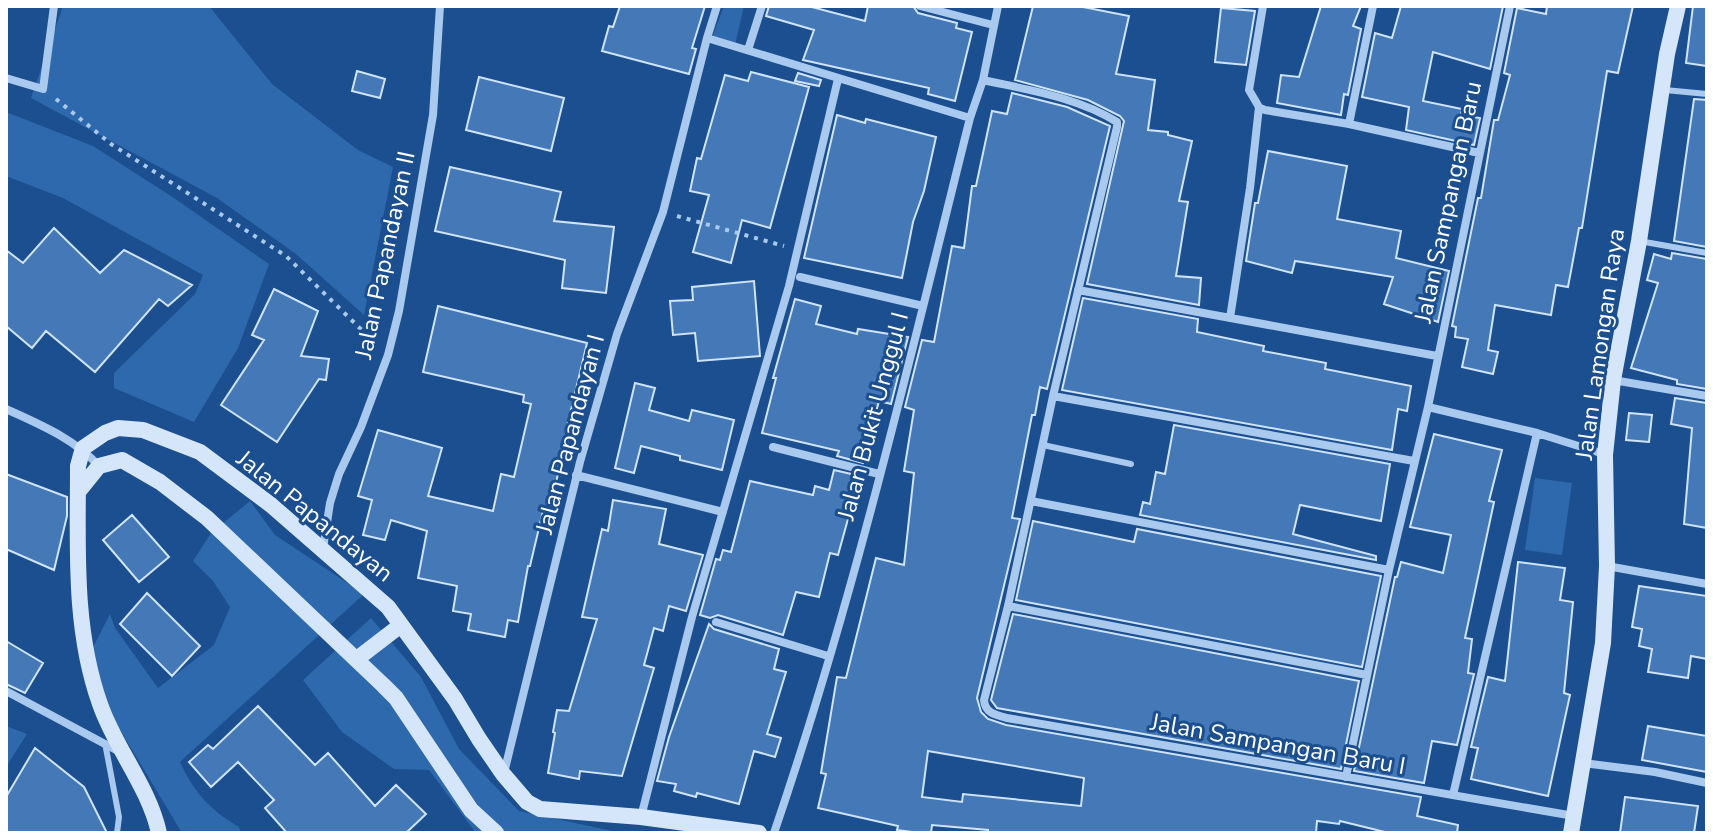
<svg xmlns="http://www.w3.org/2000/svg" width="1713" height="839" font-family="'Nunito Sans',sans-serif">
	<rect width="100%" height="100%" fill="#1b4f8f"/>
	<path fill="#2e69ad" d="M63 6H209L272 84 358 150 393 167 364 315 296 254 217 198 31 98Z
		M724 6H744L735 45 712 38Z
		M6 112 93 146 171 196 269 264 238 348 194 422 114 388V373L195 294 203 275 63 198 6 176Z
		M1535 478 1572 483 1562 555 1525 550Z
		M250 501 275 535 364 594 180 762C194 792 210 810 239 827L241 833H182L107 708 90 653 110 614 115 628 158 688 214 645 230 607 213 581 193 561 211 533Z
		M371 618 421 677 459 749 519 811 622 833H476L429 770 394 769 342 732 303 680Z
		M6 726 27 734 6 767Z"/>
	<path fill="#4478b7" stroke="#cfe3fa" stroke-width="2" fill-rule="evenodd" d="M620 6H705L692 48 696 49 689 74 602 51 609 26 613 27Z
		M769 6H808L865 21 868 6H913L918 13 957 23 956 28 972 32 955 101 928 94 929 88 803 60 814 30 766 16Z
		M1033 6H1078L1129 16 1116 74 1155 80 1148 130 1168 132V135L1192 141 1179 201 1188 202 1176 276 1201 278 1199 305 1087 284 1124 121 1120 116 1088 100 1015 80Z
		M1321 6H1361L1353 26 1361 29 1348 95 1344 94 1341 115 1277 103 1281 75 1299 77Z
		M1401 6H1503L1490 69 1433 52 1423 101 1462 109 1461 115 1480 118 1474 145 1406 130 1409 107 1362 97 1375 33 1392 38Z
		M1547 6H1633L1618 73 1607 71 1582 228H1579L1568 287 1556 285 1551 315 1495 305 1488 350 1498 352 1493 374 1462 367 1468 339 1455 337 1456 327 1452 326 1478 198H1481L1494 120H1498L1510 75 1504 73 1517 8 1546 14Z
		M1693 6H1707V66L1686 63Z
		M1221 8 1255 11 1246 65 1215 62Z
		M357 71 385 79 380 98 352 91Z
		M751 72 809 87 770 228 742 220 731 263 693 252 709 195 690 191 697 158 701 159 725 75 748 81Z
		M798 73 821 80 819 86 795 81Z
		M479 77 564 98 551 151 466 130Z
		M1012 93 1067 107 1110 126 1047 389 1040 387 1035 415H1032L1012 518 1020 519 977 698 981 712 988 719 1006 725 1421 797 1417 816 1458 825 1457 833H1389L1340 821 1339 824 1317 821 1316 833H988V830L932 825 931 833H920L897 830 898 826 818 808 826 774 821 773 837 677 846 678 876 558 904 565 914 473 904 471 914 410 905 407 922 340 934 342 952 246 964 248 972 186H976L992 111 1007 114ZM928 751 1084 778 1081 806 963 794 962 802 922 797Z
		M1694 99 1707 100V247L1674 241Z
		M837 115 865 123 866 119 936 137 924 191 913 222 902 278 804 258Z
		M1268 151 1347 166 1337 219 1401 231 1396 258 1449 271 1438 322 1384 304 1393 277 1295 261 1292 273 1246 261 1255 203H1258Z
		M450 167 561 192 554 221 614 227 606 293 562 288 565 260 435 231Z
		M54 228 100 273 124 250 192 285 168 306 159 299 95 372 46 331 32 348 6 326V250L23 263Z
		M1672 253 1707 259V389L1677 384V380L1631 368 1658 283 1647 280 1654 254 1671 259Z
		M754 281 760 356 698 361 695 333 673 335 670 301 693 300 692 287Z
		M274 289 318 311 301 356 329 359 326 380 319 379 277 442 221 405 264 340 252 335Z
		M1083 298 1198 319 1197 332 1264 346 1263 351 1326 363 1325 369 1411 386 1407 411 1398 409 1392 450 1062 390Z
		M795 299 821 306 816 324 857 334 858 329 908 337 891 404 879 401 863 463 837 456 839 451 762 433 776 378H773Z
		M438 306 587 343 567 427 571 428 560 475 558 474 549 513 543 511 530 566H528L518 622 508 620 505 637 468 630 471 614 453 611 457 586 418 578 427 531 391 520 385 540 363 535 372 500 358 496 378 430 442 448 428 496 493 511 501 474 514 477 531 404 523 402 524 395 423 372Z
		M635 383 655 388 649 410 689 421 692 410 734 420 722 470 680 460V456L641 446 634 473 615 468Z
		M1675 398 1707 403V528L1684 524 1692 428 1671 424Z
		M1629 413 1652 415 1649 442 1626 440Z
		M1174 425 1390 464 1381 521 1300 505 1293 534 1376 556V560L1140 515 1143 502 1150 504 1156 472 1165 474Z
		M1434 434 1502 450 1489 501 1494 502 1465 638 1472 639 1468 673 1474 674 1457 745 1432 741 1424 783 1354 771 1395 577H1397L1401 562 1443 573 1451 535 1410 527Z
		M834 470 860 476 838 555 830 553 819 597 796 592 783 635 718 615 710 618 700 615 716 559 720 560 723 550 731 552 750 481 813 495 815 486 829 490Z
		M6 474 67 497V516L54 570 6 549Z
		M613 500 666 509 659 544 703 555 686 611 669 606 663 631 654 628 644 665 654 668 622 776 580 771 579 779 548 773 555 733 553 732 557 710 569 711 597 619 582 617 602 529 608 531Z
		M132 515 169 557 139 582 103 540Z
		M1033 521 1134 542 1137 529 1381 576 1362 667 1016 600Z
		M1518 562 1565 568 1560 600 1573 602 1564 693 1570 695 1548 796 1471 779 1478 748 1471 747 1488 677 1505 681Z
		M1639 586 1707 596V659L1691 656 1688 678 1648 672 1652 649 1639 646 1642 629 1632 627Z
		M147 593 200 646 172 676 120 624Z
		M1013 614 1359 681 1341 769 997 708 991 700Z
		M709 624 714 629 779 649 774 669 786 672 767 734 781 738 775 757 754 751 739 804 697 793 696 797 674 791 676 784 657 781 669 737Z
		M6 641 43 663 25 693 6 684Z
		M258 706 315 765 328 753 375 806 396 785 426 814 406 833H287L265 808 274 800 238 762 211 787 189 762 208 745 213 749Z
		M1648 726 1707 736V772L1642 760Z
		M35 748 84 787 107 833H6V797Z
		M1625 797 1698 806 1694 833H1620Z"/>
	<g fill="none" stroke-linecap="round" stroke-linejoin="round">
		<path stroke="#a9c9ee" stroke-width="4" stroke-dasharray="4 6" stroke-linecap="butt" d="M56 99 111 144 286 256 375 343
			M677 216 784 246"/>
		<path stroke="#a9c9ee" stroke-width="6" d="M1665 90 1707 94
			M1639 241 1707 253
			M1043 445 1131 464
			M105 743 119 817 117 833"/>
		<path stroke="#a9c9ee" stroke-width="8" d="M920 6 993 25
			M1263 6 1249 90 1259 107 1265 110 1349 124 1479 153
			M707 38 717 6
			M748 50 762 6
			M6 78 43 89 54 6
			M983 80C1028 90 1077 97 1117 122V127L1053 396 1008 606 984 700C985 713 995 715 1007 718L1574 816
			M1349 124 1373 6
			M800 277 923 306
			M1078 290 1437 356
			M1230 318 1250 188 1259 107
			M1613 380 1707 396
			M1053 396 1414 461
			M1428 407 1537 433 1604 454
			M6 409C41 425 73 438 99 466
			M773 447 879 474
			M576 475 723 512
			M1031 501 1389 570
			M323 549 330 503 339 474 361 427 388 355 399 311 433 115 440 6
			M1607 566 1707 584
			M1008 606 1367 675
			M716 622 828 656
			M6 691 118 751
			M1583 763 1655 772 1707 783
			M504 773 580 462 617 334 663 212 707 38 970 118
			M1346 777 1389 570 1428 407 1510 6
			M1453 795 1537 433
			M641 817 692 617 789 286 838 79
			M774 833C854 599 910 358 970 118L983 80 998 6"/>
		<path stroke="#d6e6fa" stroke-width="16" d="M78 492 99 466 122 460 160 482 207 518 383 685 396 698 471 810 496 833
			M358 658 401 625
			M159 833C149 787 115 748 100 704 73 628 78 547 78 466L83 448 105 433 118 428 143 430 200 452 271 505 388 607 455 699 479 739 503 774 527 802 540 809 641 817 759 833
			M1571 833 1603 643 1607 566 1605 455 1613 380 1639 241 1667 54 1678 6"/>
	</g>
	<g text-anchor="middle" dominant-baseline="central" stroke-width="6" stroke-linejoin="round" paint-order="stroke">
		<g font-size="24" fill="#fff" stroke="#1b4f8f">
			<text transform="translate(1448 202) rotate(-78)">Jalan Sampangan Baru</text>
			<text transform="translate(385 255) rotate(-78)">Jalan Papandayan II</text>
			<text transform="translate(1600 344) rotate(-82)">Jalan Lamongan Raya</text>
			<text transform="translate(873 416) rotate(-75)">Jalan Bukit Unggul I</text>
			<text transform="translate(570 434) rotate(-75)">Jalan Papandayan I</text>
			<text transform="translate(315 516) rotate(39)">Jalan Papandayan</text>
			<text transform="translate(1278 744) rotate(10)">Jalan Sampangan Baru I</text>
		</g>
	</g>
	<rect width="1713" height="839" fill="none" stroke="#ffffff" stroke-width="16"/>
</svg>
